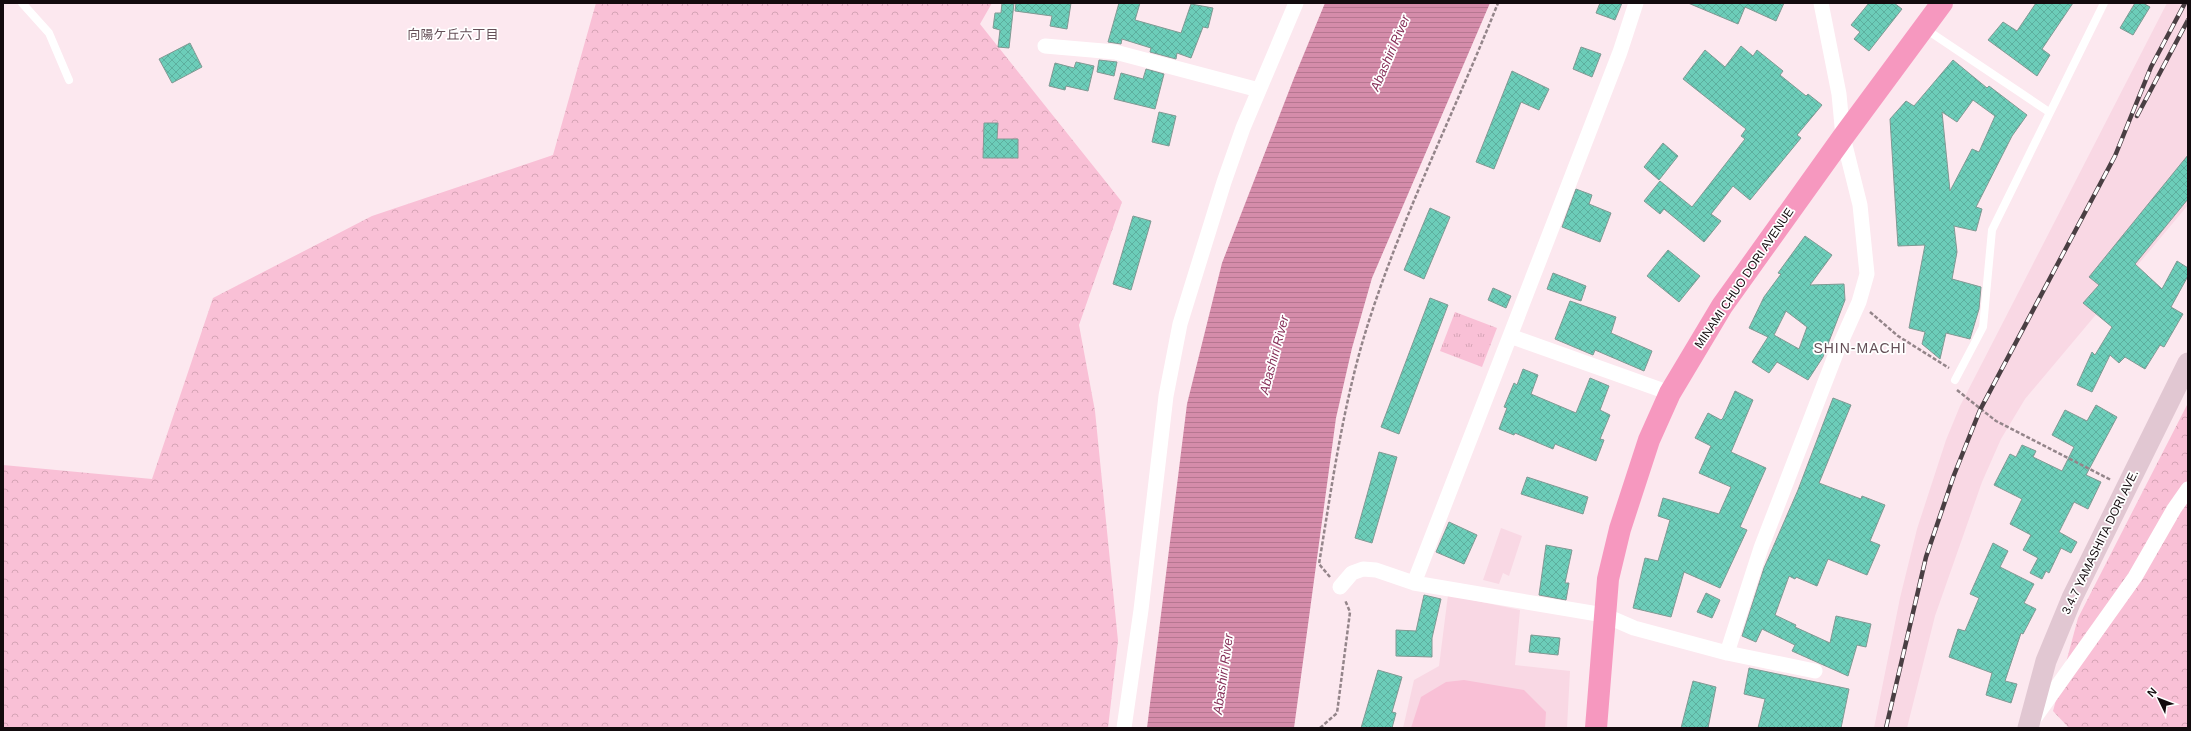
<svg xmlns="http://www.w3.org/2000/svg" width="2191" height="731" font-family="Arial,'Noto Sans JP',sans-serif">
	<defs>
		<pattern id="forest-crowns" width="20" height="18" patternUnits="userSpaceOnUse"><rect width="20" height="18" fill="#f9c0d6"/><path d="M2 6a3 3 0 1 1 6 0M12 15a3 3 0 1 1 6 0" fill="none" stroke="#d5a4b6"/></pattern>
		<pattern id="park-tufts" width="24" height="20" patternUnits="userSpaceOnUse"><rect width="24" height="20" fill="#f9c0d6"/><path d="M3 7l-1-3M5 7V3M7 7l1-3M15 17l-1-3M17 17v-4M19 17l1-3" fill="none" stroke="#d5a4b6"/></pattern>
		<pattern id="water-rules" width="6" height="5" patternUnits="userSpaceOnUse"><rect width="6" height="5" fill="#d58caa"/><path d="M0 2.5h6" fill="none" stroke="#b67791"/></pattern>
		<pattern id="building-cross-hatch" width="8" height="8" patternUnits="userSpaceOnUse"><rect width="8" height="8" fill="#6ccdb9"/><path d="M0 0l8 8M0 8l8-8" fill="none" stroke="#5daf9e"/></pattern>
	</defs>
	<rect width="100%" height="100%" fill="#fce8ef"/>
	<path fill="#f9d8e4" d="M2167 3H2188V205L2025 399 2001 439 1982 482 1935 616 1907 728H1874L1900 598 1917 529 1946 440 1960 406Z
		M1501 528 1522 536 1509 576 1503 573 1499 584 1483 580Z
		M1448 595 1520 610 1515 665 1570 671 1567 728H1403L1414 680 1439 666Z"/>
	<path fill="url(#forest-crowns)" d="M596 3H992L980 24 1122 202 1079 325 1095 411 1118 641 1108 728H3V465L152 479 213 298 372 216 553 155Z
		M2188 403V728H2069L2053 711 2078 618Z"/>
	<path fill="url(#park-tufts)" d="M1455 312 1497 328 1482 367 1440 351Z"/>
	<path fill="#f9c0d6" d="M1464 680 1524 690 1546 712 1545 728H1411L1421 697 1446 682Z"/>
	<path fill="url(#water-rules)" d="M1325 3H1490L1372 278 1352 348 1336 418 1294 728H1147L1187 404 1222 263 1294 78Z"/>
	<path fill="url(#building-cross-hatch)" stroke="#809993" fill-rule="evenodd" d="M1002 3H1014L1009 48 998 47 1000 30 993 28 995 13H1001Z
		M1016 3H1071L1067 29 1050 26 1052 16 1015 11Z
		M1119 3H1140L1135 20 1181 33 1191 4 1213 8 1208 28 1203 27 1191 58 1177 53 1176 59 1150 52 1151 48 1122 39 1121 44 1108 42Z
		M1600 3H1622L1615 20 1596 13Z
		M1688 3H1784L1776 21 1745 7 1738 24Z
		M1869 3H1894L1902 9 1869 51 1854 39 1860 32 1851 25Z
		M2036 3H2073L2042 49 2050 55 2037 76 1988 40 2003 22 2017 31Z
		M2135 3H2143L2150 7 2133 35 2120 28Z
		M190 43 202 67 172 83 159 59Z
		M1741 46 1753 56 1757 50 1783 71 1780 75 1806 96 1808 94 1822 105 1797 135 1801 138 1750 200 1733 186 1711 214 1721 221 1704 242 1664 209 1660 214 1644 201 1660 181 1692 207 1745 139 1741 136 1746 129 1683 79 1705 50 1725 67Z
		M1581 47 1601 54 1592 77 1573 69Z
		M1099 60 1117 62 1114 76 1097 72Z
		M1953 60 1987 88 1989 86 2027 115 2012 136 1976 207 1982 209 1976 231 1954 226 1957 252 1952 279 1981 287 1979 309 1970 339 1946 333 1940 359 1922 344 1925 332 1909 328 1925 245 1898 246 1890 119 1906 101 1914 106ZM1973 100 1995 116 1979 152 1972 149 1950 191 1942 112 1957 122Z
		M1076 62 1094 66 1088 91 1066 86 1065 90 1049 86 1055 63 1074 68Z
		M1146 69 1164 74 1155 109 1114 99 1121 73 1143 79Z
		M1512 71 1549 89 1539 110 1521 102 1494 169 1476 162Z
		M1159 112 1176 116 1169 146 1152 142Z
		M984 123H998L997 139H1018V158H983Z
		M1663 143 1678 156 1659 180 1644 167Z
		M2188 155V199L2135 264 2162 289 2177 261 2188 268V276L2171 307 2183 314 2164 347 2160 345 2145 369 2125 357 2119 363 2110 355 2092 392 2077 385 2092 352 2095 355 2112 327 2083 303 2099 285 2089 277Z
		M1576 189 1592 195 1589 204 1611 213 1600 242 1562 227Z
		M1430 208 1450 217 1424 279 1404 270Z
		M1133 216 1151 221 1131 290 1113 284Z
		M1805 236 1832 255 1810 285 1844 284 1845 300 1823 357 1808 380 1777 362 1769 373 1752 362 1768 337 1749 328 1764 297 1781 274 1778 273ZM1786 311 1807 327 1799 349 1774 335Z
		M1668 250 1700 276 1679 302 1647 276Z
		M1553 273 1586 286 1581 301 1547 289Z
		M1493 288 1511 296 1506 308 1488 300Z
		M1430 298 1448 305 1399 434 1381 427Z
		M1570 301 1616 317 1611 333 1652 351 1644 371 1595 350 1593 355 1555 339Z
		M1523 369 1538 375 1531 394 1576 413 1590 378 1609 386 1600 410 1610 415 1600 439 1604 440 1596 461 1555 444 1553 449 1515 433 1514 435 1499 429 1507 408 1504 407 1514 383 1517 385Z
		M1735 391 1753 400 1731 452 1766 468 1740 527 1747 530 1720 588 1684 572 1671 617 1633 608 1645 558 1658 561 1670 520 1658 516 1663 498 1719 514 1731 487 1699 473 1711 446 1695 438 1708 413 1721 420 1723 418Z
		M1833 398 1851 405 1819 483 1861 499 1862 496 1885 505 1870 541 1880 545 1867 575 1828 559 1817 586 1796 577 1795 579 1789 576 1775 615 1796 625 1795 627 1830 643 1836 616 1871 624 1866 647 1857 645 1848 676 1792 651 1795 645 1762 629 1756 642 1742 636 1764 568 1798 490Z
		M2096 405 2117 417 2086 475 2101 482 2088 509 2074 502 2059 532 2077 542 2071 553 2061 548 2049 573 2046 571 2042 579 2030 573 2038 558 2023 550 2031 535 2010 524 2022 499 1994 485 2010 454 2016 457 2022 445 2036 451 2033 457 2062 471 2074 447 2052 435 2065 410 2087 421Z
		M1379 452 1397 457 1372 543 1355 538Z
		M1527 477 1588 497 1583 514 1521 494Z
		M1449 522 1477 535 1464 564 1436 552Z
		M1993 543 2008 551 2000 567 2034 584 2024 603 2036 609 2023 634 2021 633 2005 681 2017 684 2011 703 1986 695 1992 673 1949 657 1958 629 1965 631 1979 598 1970 594Z
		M1546 545 1572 550 1565 583H1569L1566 600 1539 595Z
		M1706 593 1720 600 1712 618 1697 612Z
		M1424 595 1441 599 1432 638V657L1396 656V630L1416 631Z
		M1531 635 1560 638 1558 655 1529 652Z
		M1749 668 1849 689 1841 728H1758L1765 699 1744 694Z
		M1378 670 1402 677 1392 712 1396 713 1392 728H1361Z
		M1693 681 1716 687 1708 728H1681Z"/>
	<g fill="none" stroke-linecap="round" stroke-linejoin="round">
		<path stroke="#94858a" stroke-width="2.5" stroke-dasharray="4 2" stroke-linecap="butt" d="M1870 312 1898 336 1949 368
			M1957 390 1996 421 2111 480
			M1330 577 1319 564C1332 485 1343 404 1367 327 1402 216 1455 111 1498 3
			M1320 728 1337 713 1350 612 1345 600"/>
		<path stroke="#fff" stroke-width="8" d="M22 3 49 33 69 80
			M1924 28 2049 112
			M1955 380 1983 327 1992 230 2104 3"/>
		<path stroke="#fff" stroke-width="15" d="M1636 3 1620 52 1510 336 1670 393
			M1045 46 1115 52 1259 90
			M1414 583 1510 336
			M1340 587 1352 573 1363 569 1376 570 1414 583 1604 615 1634 628 1727 653 1815 671
			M1727 653 1761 548 1837 351 1859 302 1867 274 1860 205 1843 137 1839 94 1821 3
			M2034 719 2135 577 2174 509 2188 489
			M1124 728 1141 610 1166 396 1180 324 1224 182 1243 128 1296 3"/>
		<path stroke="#e1c7d2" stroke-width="21" d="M2028 728 2046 661 2072 598 2188 363"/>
		<path stroke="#f698bf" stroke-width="22" d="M1596 728 1608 579 1620 529 1649 440 1670 393 1722 306 1843 137 1942 3"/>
		<defs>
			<path id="rail" d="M2137 116 2188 20
				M1886 728 1926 557 1954 475 1980 410 2115 156 2151 67 2185 3"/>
		</defs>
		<use href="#rail" stroke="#4a3f43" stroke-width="4.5"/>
		<use href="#rail" stroke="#fff" stroke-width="3" stroke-dasharray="9" stroke-linecap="butt"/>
	</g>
	<g text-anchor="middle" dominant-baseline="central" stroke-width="3.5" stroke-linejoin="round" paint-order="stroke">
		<g font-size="12" fill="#130b0e" stroke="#fff">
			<text transform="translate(1744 278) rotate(-56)">MINAMI CHUO DORI AVENUE</text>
			<text transform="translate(2100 542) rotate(-64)">3.4.7 YAMASHITA DORI AVE.</text>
		</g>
		<g font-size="13" fill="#644f57" stroke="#fff">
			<text x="453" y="34">向陽ケ丘六丁目</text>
		</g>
		<g font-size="13" font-style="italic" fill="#862f58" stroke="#fff">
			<text transform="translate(1390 53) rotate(-67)">Abashiri River</text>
			<text transform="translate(1274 355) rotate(-75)">Abashiri River</text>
			<text transform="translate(1223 674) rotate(-82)">Abashiri River</text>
		</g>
		<g font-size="14" letter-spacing="1" fill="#644f57" stroke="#fff">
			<text x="1860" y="348">SHIN-MACHI</text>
		</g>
	</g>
	<rect width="2191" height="731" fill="none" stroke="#130b0e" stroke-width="8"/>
	<g transform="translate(2159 699) rotate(313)" stroke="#ffffff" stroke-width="3" paint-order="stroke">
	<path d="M0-3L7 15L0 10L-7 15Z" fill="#130b0e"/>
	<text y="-6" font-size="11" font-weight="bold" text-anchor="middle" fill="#130b0e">N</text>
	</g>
</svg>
